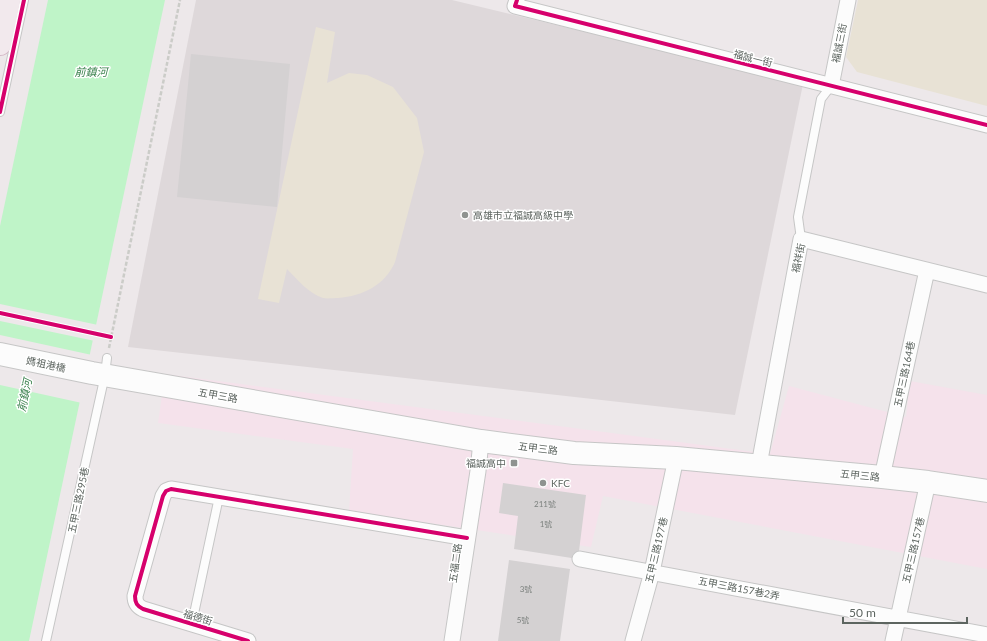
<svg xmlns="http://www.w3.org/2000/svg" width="987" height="641" font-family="Lato,'Noto Sans TC',sans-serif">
	<rect width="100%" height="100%" fill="#ede8ea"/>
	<path fill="#f5e2eb" d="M165 374 770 454 789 386 906 417 910 381 987 395V569L603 496 591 547 349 511 353 449 158 423Z"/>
	<path fill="#ded8da" d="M196 0H452L803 84 735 415 128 347Z"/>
	<path fill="#e8e2d5" d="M858 0H987V106L857 72 846 57Z
		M316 27 335 32 327 83 349 73 367 75 393 87 417 118 424 152 395 262C385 285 363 296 338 298 334 298 327 299 323 298 308 293 297 279 287 269L279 303 258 299Z"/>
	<path fill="#bff4c8" d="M48 0H165L29 641H0V226Z"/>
	<path fill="#ede8ea" d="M0 304 98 325 95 341 0 321Z
		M0 335 92 355 82 403 0 385Z"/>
	<path fill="#d4d1d2" d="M191 54 290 64 277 207 177 197Z
		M503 483 586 495 578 559 514 549 518 516 499 513Z
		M509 560 570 569 560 641H498Z"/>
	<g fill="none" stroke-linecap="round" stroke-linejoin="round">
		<defs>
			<path id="lane" d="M0 112 24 0
				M801 239 798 217 821 99 831 86
				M192 623 219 497
				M46 641 105 375 107 358"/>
			<path id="street" d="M517 0 515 6 987 125
				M831 86 848 0
				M759 465 801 239 987 285
				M882 477 927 270
				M580 559 987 635
				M248 641 143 609C137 606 135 603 135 596L163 496 166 491 171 489 467 538
				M452 641 478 471 481 441
				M633 641 652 572 676 458
				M893 641 928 482"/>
			<path id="secondary" d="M0 354 92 373 481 441 574 453 676 458 882 477 928 482 987 491"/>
			<path id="primary" d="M0 44 9 0"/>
		</defs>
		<use href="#lane" stroke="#c6c6c6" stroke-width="10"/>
		<use href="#street" stroke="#c6c6c6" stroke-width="17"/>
		<use href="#secondary" stroke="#c6c6c6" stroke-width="24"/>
		<use href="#primary" stroke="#d3b8c6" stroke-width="24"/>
		<path stroke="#cbccc8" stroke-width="2.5" stroke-dasharray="4 2" stroke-linecap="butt" d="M109 348 180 0"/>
		<use href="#lane" stroke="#fcfcfc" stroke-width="8"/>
		<use href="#street" stroke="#fcfcfc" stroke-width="15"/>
		<use href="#secondary" stroke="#fcfcfc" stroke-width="22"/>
		<use href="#primary" stroke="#f2e9ed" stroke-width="22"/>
		<defs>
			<path id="cycleway" d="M517 0 515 6 987 125
				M0 112 24 0
				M0 313 111 337
				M248 641 143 609C137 606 135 603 135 596L163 496 166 491 171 489 467 538"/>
		</defs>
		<use href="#cycleway" stroke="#fff" stroke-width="6"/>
		<use href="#cycleway" stroke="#d6006c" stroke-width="4"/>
	</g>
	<g fill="#8f9390" stroke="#fff" stroke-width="1.5">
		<circle cx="465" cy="215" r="4"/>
		<rect x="510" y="459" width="8" height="8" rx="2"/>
		<circle cx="543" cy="483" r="4"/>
	</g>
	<g text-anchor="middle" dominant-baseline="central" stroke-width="3" stroke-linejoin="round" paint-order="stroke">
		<g font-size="8" fill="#7c817e">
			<text x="545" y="504">211號</text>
			<text x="546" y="524">1號</text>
			<text x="526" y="589">3號</text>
			<text x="523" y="620">5號</text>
		</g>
		<g font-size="10" fill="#5d6560" stroke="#fff">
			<text transform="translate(839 43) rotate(-79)">福誠三街</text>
			<text transform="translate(753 58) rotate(14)">福誠一街</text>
			<text transform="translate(798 258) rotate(-78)">福祥街</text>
			<text transform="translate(46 364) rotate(12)">媽祖港橋</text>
			<text transform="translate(904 374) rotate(-78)">五甲三路164巷</text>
			<text transform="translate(218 395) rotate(10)">五甲三路</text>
			<text transform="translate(538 448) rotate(7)">五甲三路</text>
			<text transform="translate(860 475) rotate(6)">五甲三路</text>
			<text transform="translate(78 500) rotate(-78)">五甲三路295巷</text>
			<text transform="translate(656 550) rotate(-77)">五甲三路197巷</text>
			<text transform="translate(913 550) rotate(-77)">五甲三路157巷</text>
			<text transform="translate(455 563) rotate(-82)">五福二路</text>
			<text transform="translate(739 588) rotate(11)">五甲三路157巷2弄</text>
			<text transform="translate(198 617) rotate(17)">福德街</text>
		</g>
		<g font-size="10" fill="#5d6560" stroke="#fff" text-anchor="start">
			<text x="473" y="215">高雄市立福誠高級中學</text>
			<text x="506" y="463" text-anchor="end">福誠高中</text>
			<text x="551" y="483">KFC</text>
		</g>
		<g font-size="11" font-style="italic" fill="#39804c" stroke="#fff">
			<text x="91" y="71">前鎮河</text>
			<text transform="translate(24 395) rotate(-78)">前鎮河</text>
		</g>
	</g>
	<path d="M843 617v6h124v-6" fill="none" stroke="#5d6560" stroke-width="2"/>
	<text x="849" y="617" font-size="12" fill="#5d6560" stroke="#ffffff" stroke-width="3" paint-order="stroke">50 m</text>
</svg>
